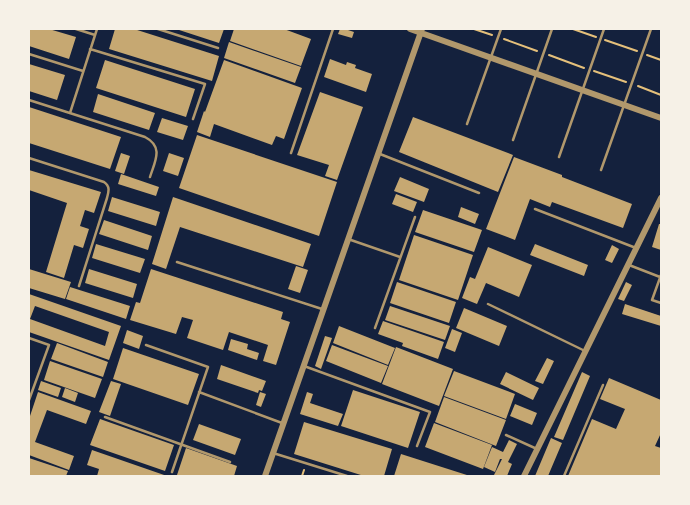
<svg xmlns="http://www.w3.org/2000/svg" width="690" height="505" font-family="'DM Sans',sans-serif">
	<rect width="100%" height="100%" fill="#14213d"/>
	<path fill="#c6a872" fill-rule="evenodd" d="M29 29H49L76 37 69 59 29 46Z
		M115 29H134L219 56 212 81 109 49Z
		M176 29H224L219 43Z
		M234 29H284L311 39 301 66 230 41Z
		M340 29H345L354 32 352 38 338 34Z
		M229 42 301 67 295 83 224 58Z
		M330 59 346 65 347 62 356 65 355 68 372 74 366 92 324 77Z
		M105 60 195 89 186 117 96 88Z
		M224 60 302 88 284 139 276 136 272 145 214 124 210 137 197 132 204 111 205 112Z
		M29 64 65 75 57 100 29 91Z
		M320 92 363 107 337 180 325 176 329 165 297 155Z
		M98 94 155 113 149 130 93 112Z
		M29 107 121 137 110 169 29 143Z
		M413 117 513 155 498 192 399 152Z
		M162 118 188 126 183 140 157 132Z
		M197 135 337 182 319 236 179 188Z
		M121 153 130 156 124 174 115 171Z
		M169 153 184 158 178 176 163 171Z
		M514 157 562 175V177L632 204 623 228 552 202 550 207 530 199 515 240 486 229Z
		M29 170 101 192 94 213 85 210 80 226 89 229 83 248 74 245 64 278 46 272 67 203 29 190Z
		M121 174 159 187 156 196 118 184Z
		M400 177 429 189 424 202 394 191Z
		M396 194 417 202 413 212 392 204Z
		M112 197 160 212 156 226 108 211Z
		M173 197 311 244 303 267 180 227 166 269 152 264Z
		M461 207 479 214 475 224 458 217Z
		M423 210 482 230 474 252 415 232Z
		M104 220 152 236 148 250 99 234Z
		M659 224H661V250L652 247Z
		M414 235 473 255 458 300 399 280Z
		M96 244 145 259 140 273 92 258Z
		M535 244 588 265 584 276 530 255Z
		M612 245 619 249 612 263 605 260Z
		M488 247 532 265 519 297 486 283 477 304 462 298 470 277 475 279Z
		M296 266 308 270 300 293 288 289Z
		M29 269 71 282 65 299 29 288Z
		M89 269 137 284 133 298 85 283Z
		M151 269 283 312 281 319 290 322 276 365 263 361 268 345 229 332 223 350 187 338 193 320 182 317 176 334 130 320 136 302 140 303Z
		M397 282 456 302 449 323 390 303Z
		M626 282 632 285 624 301 618 299Z
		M70 287 130 306 126 319 66 299Z
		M29 294 121 326 109 360 29 332ZM35 306 109 332 105 346 30 319Z
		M625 304 661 316V326L622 314Z
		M390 306 450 326 445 340 385 320Z
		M464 308 507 326 499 346 456 328Z
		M383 321 444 342 438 359 402 346 403 343 378 334Z
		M339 326 395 348 388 365 333 343Z
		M452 329 462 333 455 352 445 348Z
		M127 330 143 336 139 349 123 343Z
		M325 336 332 338 321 369 315 366Z
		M231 339 248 344 247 349 259 353 257 360 228 350Z
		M57 343 108 362 103 377 51 359Z
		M332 345 388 366 381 383 326 361Z
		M396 347 453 369 439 406 382 384Z
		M123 348 199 374 188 405 113 379Z
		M547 358 554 361 543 384 535 381Z
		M50 361 102 379 95 398 44 380Z
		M221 365 266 381 262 391 259 390 258 393 217 379Z
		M454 371 515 394 506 419 444 396Z
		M506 372 539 388 533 400 500 384Z
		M582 372 590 376 563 440 554 437Z
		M609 378 661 400V433L655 446 661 448V476H568L592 419 616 429 625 409 600 399Z
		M41 381 61 388 58 397 38 390Z
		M111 381 121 384 110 416 99 412Z
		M65 388 78 393 75 402 62 397Z
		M353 390 420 412 408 448 341 426Z
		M38 392 91 411 86 424 47 410 35 442 74 456 69 470 29 455V419Z
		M260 392 266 394 261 407 256 405Z
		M307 392 313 394 310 403 343 414 338 426 300 414Z
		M444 397 506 420 496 446 435 422Z
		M515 404 537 413 532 425 510 416Z
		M100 419 174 445 165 471 90 445Z
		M304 422 392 449 384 476H364L294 454Z
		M434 423 492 445 483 469 425 447Z
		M199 424 241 439 235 455 193 440Z
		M551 438 562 443 548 476H535Z
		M509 440 517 444 508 462 512 464 507 476H495L494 475 502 459H500L495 472 484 467 492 447 503 452Z
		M186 448 237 466 234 476H180L177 475Z
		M92 450 167 476H97L99 469 87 465Z
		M401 454 470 476H394Z
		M29 458 68 471 66 476H29Z"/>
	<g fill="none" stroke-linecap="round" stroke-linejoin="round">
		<path stroke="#e5c07b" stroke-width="2" d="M474 29 492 35
			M573 29 596 37
			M504 39 537 51
			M605 40 637 51
			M549 55 584 68
			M647 55 661 60
			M594 71 626 82
			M638 86 661 95
			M302 476 304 470"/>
		<path stroke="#b1986c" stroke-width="2.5" d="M76 29 95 35
			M158 29 218 48
			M90 49 205 84 193 119
			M29 54 83 71
			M29 100 145 137C164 147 155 161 150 177
			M70 113 97 29
			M467 124 501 29
			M513 140 552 29
			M291 153 333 29
			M380 154 479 193
			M559 157 604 29
			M29 158 104 182C110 186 109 191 107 198L79 286
			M601 170 651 29
			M535 209 636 248
			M348 239 400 257
			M177 262 322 309
			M629 265 660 277
			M661 275 652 300 661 303
			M488 304 585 351
			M375 328 415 217
			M29 338 49 345 29 400
			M146 345 208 367 172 472
			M304 366 430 412 417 446
			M199 392 282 423
			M105 417 230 462
			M506 435 537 449
			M273 453 347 476
			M564 476 603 385"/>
		<path stroke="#b1986c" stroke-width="6" d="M410 29 661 118
			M265 476 422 29
			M524 476 661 198"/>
	</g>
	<rect width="690" height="505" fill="none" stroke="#f6f1e7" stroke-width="60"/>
</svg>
